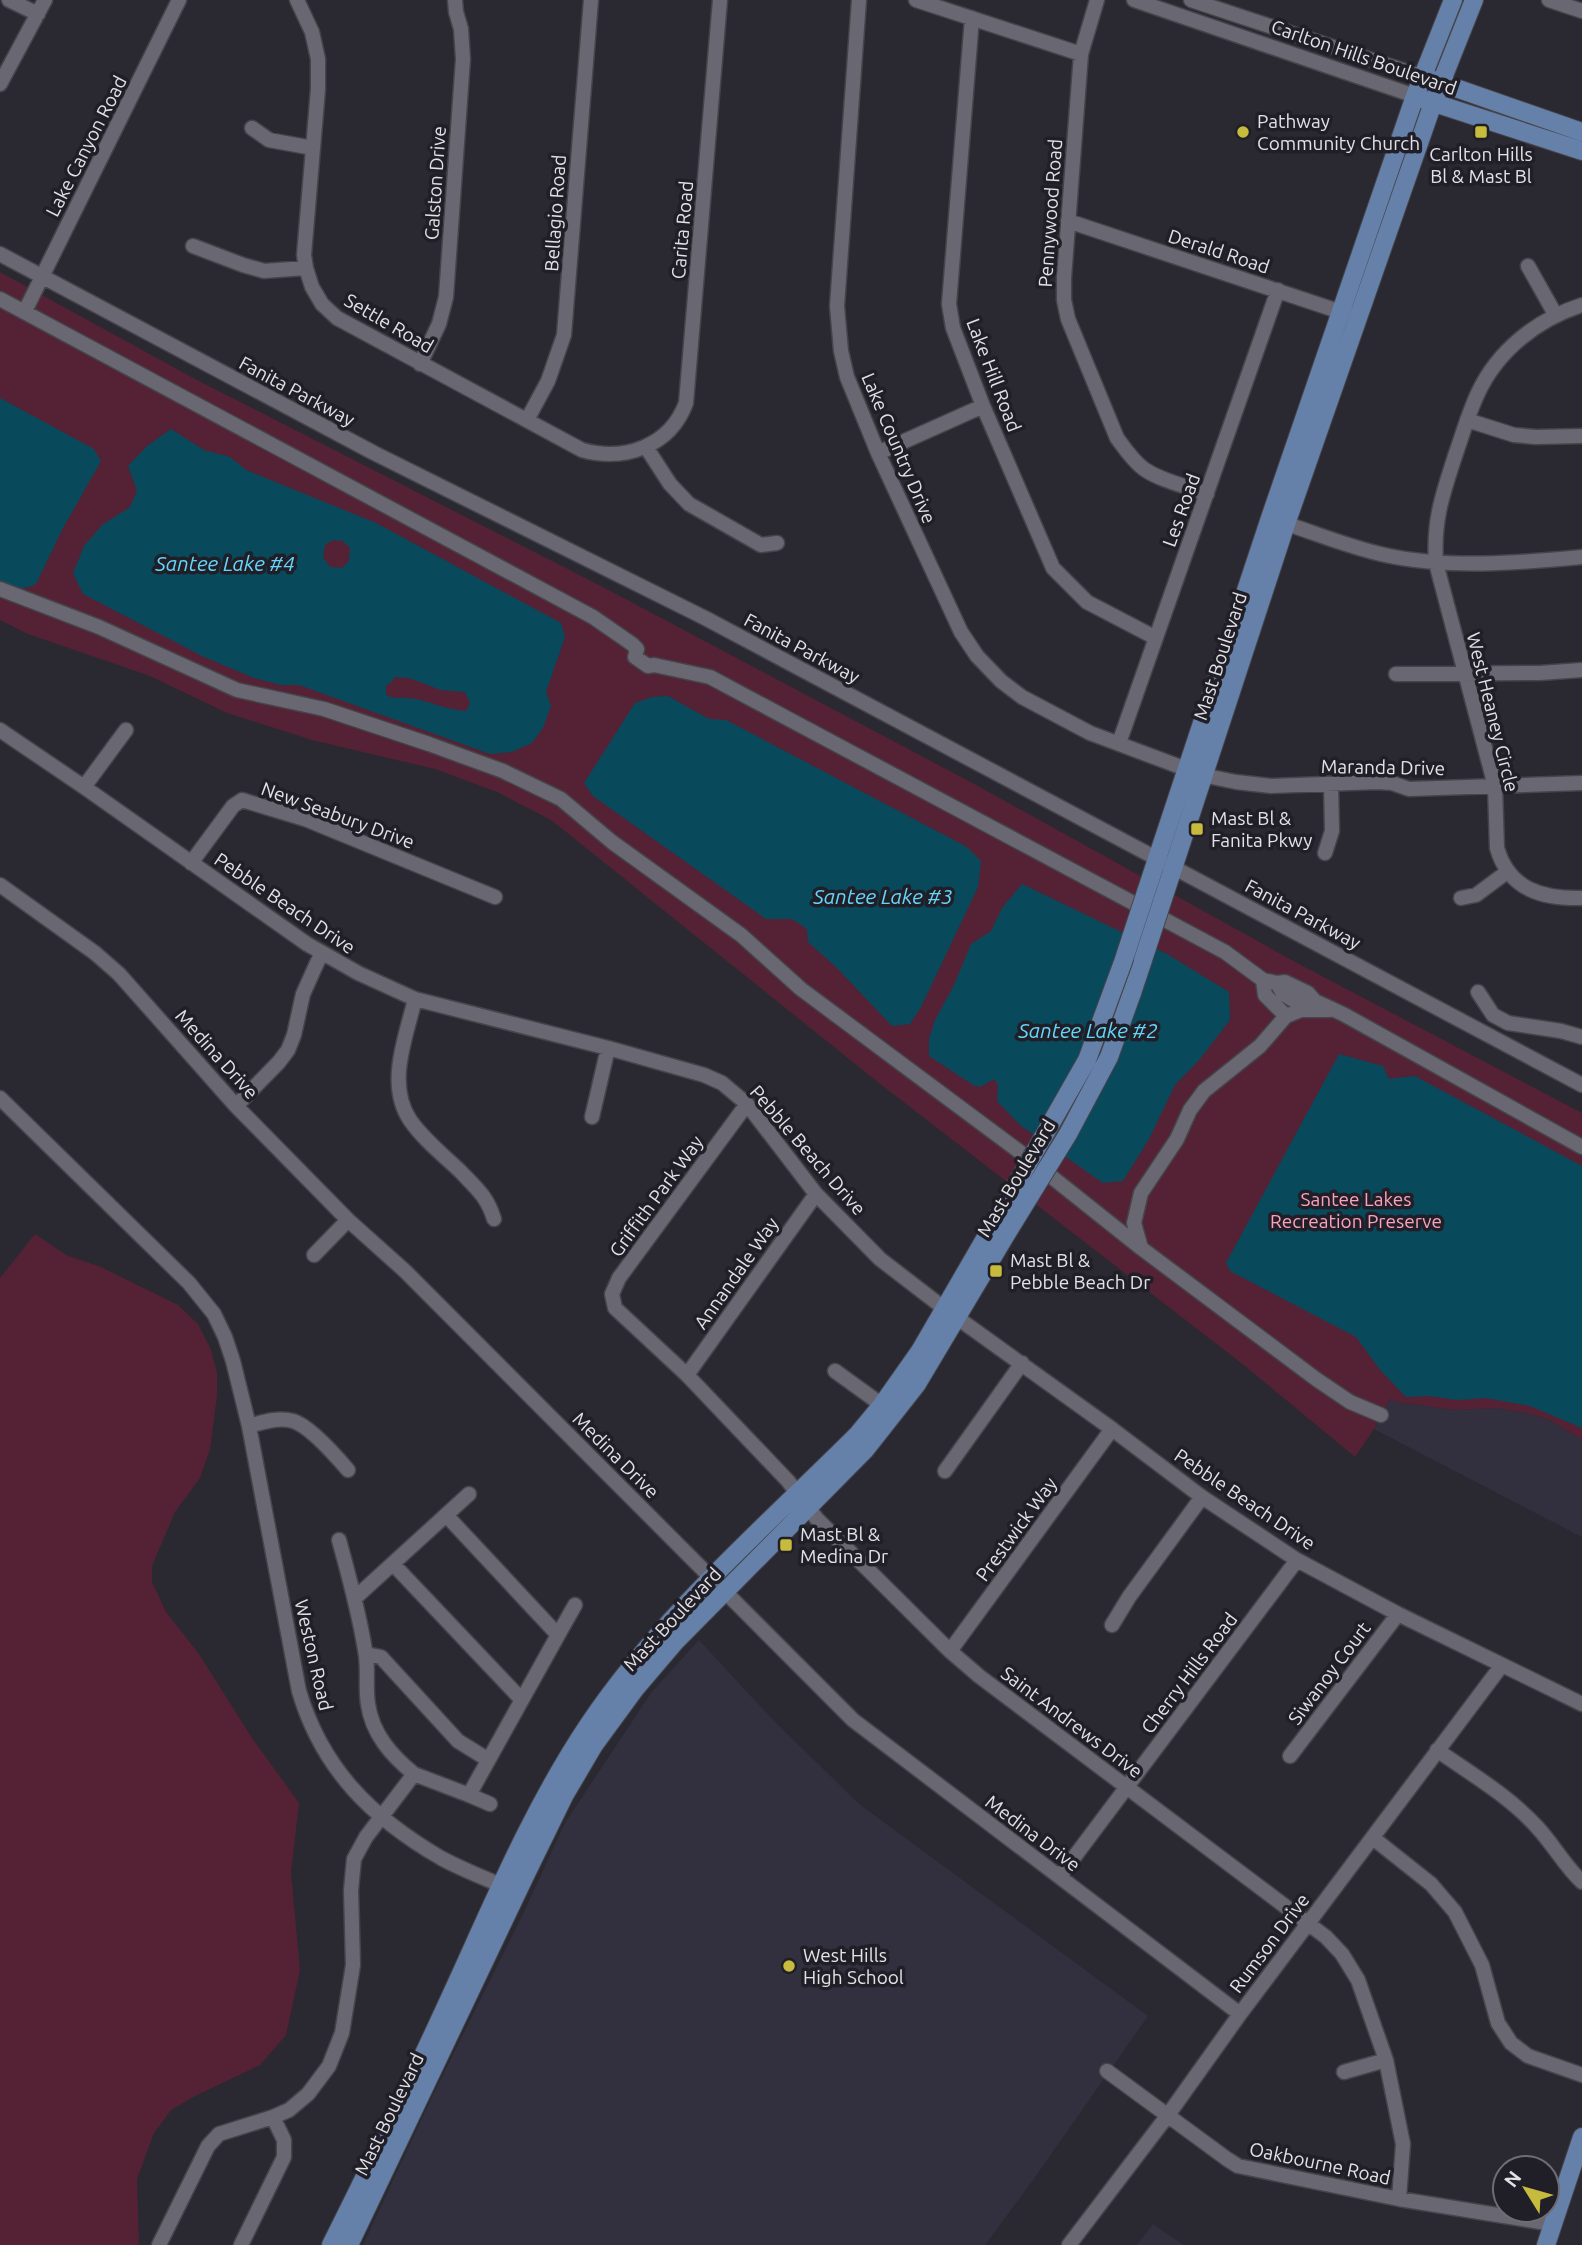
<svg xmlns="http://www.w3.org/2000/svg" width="1582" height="2245" font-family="Ubuntu,sans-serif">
	<rect width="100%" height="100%" fill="#2a2931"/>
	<path fill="#32303e" d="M1390 1399 1396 1402 1455 1410 1497 1408 1526 1413 1550 1420 1582 1440V1537L1374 1429Z
		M699 1640 775 1722 859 1804 1148 2016 1033 2180 985 2245H363L432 2097 522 1916 565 1823 651 1693Z
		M1153 2224 1183 2245H1137Z"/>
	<path fill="#552134" d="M0 272 195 379 599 585 978 786 1299 964 1582 1113V1440L1550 1420 1526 1413 1497 1408 1455 1410 1396 1402 1390 1399 1374 1429 1355 1457 1245 1366 879 1083 551 820 497 792 435 769 312 740 227 713 150 676 28 634 0 620Z
		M35 1234 66 1255 101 1267 178 1305 198 1324 211 1350 217 1373V1396L210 1449 200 1478 175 1512 152 1566V1582L166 1612 199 1654 252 1738 299 1803 291 1873 300 1970 286 2035 260 2065 195 2096 171 2110 154 2133 137 2179 139 2245H0V1278Z"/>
	<path fill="#084a5c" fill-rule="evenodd" d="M0 398 94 449 101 461 63 528 36 584C23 591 12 588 0 581Z
		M171 429 204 450 230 457 246 470 376 523 561 623 565 637 546 692 551 706 543 728 532 743 512 752 490 754 299 685H281L254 678 202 656 83 594 73 573 84 546 102 525 130 507 137 491 128 466 147 446ZM333 540 343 541 350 548 349 561 342 568 330 567 323 557 325 545ZM394 677 409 678 441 690 465 692 470 703 466 711C446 710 428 700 408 698 397 697 397 700 386 695V685L391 683Z
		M668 696 709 719 726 720 967 847 981 861 978 887 921 1007 910 1024 892 1026 836 967 808 942 807 929 792 919H766L593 796 584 783 635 703 652 697Z
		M1022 884 1167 954 1229 992 1230 1020 1200 1059 1175 1085 1149 1139 1123 1181 1103 1183 1020 1125 997 1101 998 1085 994 1079 980 1087 973 1085 929 1056V1039L935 1020 954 985 971 944 991 931 1002 908Z
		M1339 1054 1383 1066 1389 1079 1415 1076 1582 1166V1428L1530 1406 1486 1398 1457 1400 1429 1396 1406 1397 1381 1371 1356 1337 1230 1271 1226 1263Z"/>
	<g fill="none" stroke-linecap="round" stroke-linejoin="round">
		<defs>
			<path id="minor" d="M9 0 38 14
				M297 0 312 32 318 59V89L304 255 306 268 312 287 322 304 337 318 582 450C625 462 670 446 686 403L720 0
				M859 0 837 306 841 351 847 377 878 453 961 632 977 656 1001 681 1022 697 1090 733 1202 775 1236 782 1271 786 1378 782 1392 783 1409 789 1582 783
				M916 0 1081 54
				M1097 0 1081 54 1064 278V300L1068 319 1117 438C1125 449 1133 461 1144 469 1161 481 1187 486 1207 494
				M1134 0 1415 96
				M1191 0 1423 77
				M1549 0 1582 11
				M972 18 949 304 953 328 983 406 1053 568 1087 602 1156 638
				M0 84 45 0
				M252 128 269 140 313 148
				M1068 221 1350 315
				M193 246 243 265 264 271 306 268
				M0 254 374 453 705 618 1582 1085
				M1528 266 1555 314
				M0 299 593 617 632 644 637 649 635 657 648 666 654 665 710 677 1225 952 1263 980 1277 983 1285 982 1308 993 1315 1001 1343 1014 1582 1147
				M1582 305C1538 319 1498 350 1478 393 1469 412 1463 433 1456 453 1443 493 1433 520 1436 563L1495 786 1497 848C1509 890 1543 899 1582 898
				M26 309 179 0
				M420 364 439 324 446 297 463 59 461 29 456 12 455 0
				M527 420 548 381 564 335 591 0
				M1467 420 1514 435 1536 437 1582 436
				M646 447 670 484 689 504 761 545 777 543
				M878 453 983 406
				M1278 521C1313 532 1348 547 1385 555 1448 569 1518 563 1582 557
				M0 589 99 627 237 690 324 709 429 744 503 771 561 799 612 842 741 935 801 989 1028 1158 1141 1248
				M1396 674 1540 673 1582 670
				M0 730 84 787 307 944 358 973 415 999 608 1048 704 1075 722 1083 747 1104 816 1194 880 1259 945 1309 1112 1429 1202 1497 1297 1560 1398 1614 1582 1704
				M1119 743 1278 290
				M84 787 126 730
				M1325 853 1332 831 1331 784
				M191 863 233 806 242 800 305 819 495 897
				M0 885 95 953 119 974 236 1106 348 1220 405 1271 853 1720 1240 2014
				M1461 898 1476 895 1507 872
				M1263 980 1265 995 1286 1016 1260 1046 1204 1091 1190 1110 1177 1139 1141 1193 1134 1223 1141 1248 1316 1379 1350 1402 1381 1415
				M1277 983 1283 994 1300 1004 1312 1001
				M1478 992 1493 1015 1508 1023 1561 1031 1582 1037
				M415 999C406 1037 386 1084 410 1120 423 1139 443 1155 460 1171 476 1188 487 1196 494 1219
				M1286 1016 1301 1010H1330
				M0 1098 189 1283 214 1314 225 1337 233 1361 249 1426 299 1691C322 1769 372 1818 441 1858 463 1870 487 1879 510 1889
				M747 1104 619 1278 612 1294 615 1308 687 1375 788 1481 817 1519 950 1651 979 1676 1326 1937 1342 1954 1358 1980 1386 2060 1403 2144 1399 2199
				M236 1106 279 1062 288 1050 294 1035 303 994 321 954
				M592 1117 608 1048
				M314 1255 348 1220
				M835 1371 882 1405
				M687 1375 816 1194
				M249 1426C263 1422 278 1417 293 1421 310 1426 336 1456 348 1470
				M945 1471 1022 1363
				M446 1515 469 1494
				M393 1564 521 1699
				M355 1598 446 1515 558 1635 469 1795 414 1774
				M1112 1625 1129 1597 1202 1497
				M558 1635 575 1605
				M950 1651 1112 1429
				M366 1654 381 1657 458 1741 487 1759
				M1437 1750C1471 1774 1509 1796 1537 1827 1553 1844 1564 1865 1582 1882
				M1290 1756 1398 1614
				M469 1795 490 1804
				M1373 1838 1431 1884 1455 1912 1482 1965 1498 2023 1511 2043 1528 2056 1582 2075
				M1060 1876 1297 1560
				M1107 2071 1227 2159 1238 2166 1399 2199 1553 2224
				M1344 2072 1386 2060
				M159 2245 208 2146 219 2134 273 2117 289 2110 308 2094 329 2066 342 2033 353 1965 351 1890 354 1859 366 1837 414 1774C392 1756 372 1734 368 1704 365 1686 369 1668 365 1650 359 1613 349 1576 339 1540
				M241 2245 284 2157V2140L273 2117
				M1069 2245 1168 2115 1240 2014 1502 1665"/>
			<path id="major" d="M1430 79 1582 132
				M1422 99 1582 151
				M1146 892 1270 518 1415 96 1453 0
				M1163 899 1286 524 1433 103 1474 0
				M1132 993 1143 960
				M331 2245C375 2157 418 2068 459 1978 498 1892 536 1803 589 1724 663 1614 765 1527 858 1434L882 1405 920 1351 993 1225
				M349 2245 525 1876 564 1796 594 1745 635 1689 675 1642 865 1450 917 1384 1007 1233
				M1546 2245 1582 2137"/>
		</defs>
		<use href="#minor" stroke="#44444a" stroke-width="17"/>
		<use href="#major" stroke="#44444a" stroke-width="20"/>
		<use href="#minor" stroke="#696872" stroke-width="14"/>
		<use href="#major" stroke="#6581aa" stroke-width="18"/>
		<defs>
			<path id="major-bridge" d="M1143 960 1163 899
				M993 1225 1087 1060 1123 962 1146 892
				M1007 1233 1068 1134 1109 1057 1132 993"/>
		</defs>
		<use href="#major-bridge" stroke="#44444a" stroke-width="20" stroke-linecap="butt"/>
		<use href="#major-bridge" stroke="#6581aa" stroke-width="18"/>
	</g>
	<g fill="#c6bb3c" stroke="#201f27" stroke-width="2.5">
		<circle cx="1243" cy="132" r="7"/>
		<rect x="1474" y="125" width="14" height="14" rx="3.5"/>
		<rect x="1190" y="822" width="14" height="14" rx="3.5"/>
		<rect x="989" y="1264" width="14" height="14" rx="3.5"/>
		<rect x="779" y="1538" width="14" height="14" rx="3.5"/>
		<circle cx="789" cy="1966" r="7"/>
	</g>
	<g text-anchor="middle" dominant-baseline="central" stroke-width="7" stroke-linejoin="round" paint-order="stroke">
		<g font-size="19" fill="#e1e1e6" stroke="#201f27">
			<text transform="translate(1364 57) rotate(19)">Carlton Hills Boulevard</text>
			<text transform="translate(86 146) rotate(-63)">Lake Canyon Road</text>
			<text transform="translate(435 183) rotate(-86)">Galston Drive</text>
			<text transform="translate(555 213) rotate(-86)">Bellagio Road</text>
			<text transform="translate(1050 213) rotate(-86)">Pennywood Road</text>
			<text transform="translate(682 230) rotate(-85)">Carita Road</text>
			<text transform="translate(1219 251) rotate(18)">Derald Road</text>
			<text transform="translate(389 323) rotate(30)">Settle Road</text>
			<text transform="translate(994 375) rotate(69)">Lake Hill Road</text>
			<text transform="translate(297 391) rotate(28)">Fanita Parkway</text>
			<text transform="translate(899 448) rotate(67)">Lake Country Drive</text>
			<text transform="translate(1181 510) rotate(-70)">Les Road</text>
			<text transform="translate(802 648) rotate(28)">Fanita Parkway</text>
			<text transform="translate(1220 656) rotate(-72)">Mast Boulevard</text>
			<text transform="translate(1493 712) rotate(76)">West Heaney Circle</text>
			<text transform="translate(1383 767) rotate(1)">Maranda Drive</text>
			<text transform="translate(338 815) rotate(20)">New Seabury Drive</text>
			<text transform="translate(285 903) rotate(34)">Pebble Beach Drive</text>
			<text transform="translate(1303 914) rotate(28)">Fanita Parkway</text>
			<text transform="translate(217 1054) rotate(48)">Medina Drive</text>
			<text transform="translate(808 1150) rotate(49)">Pebble Beach Drive</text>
			<text transform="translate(1016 1178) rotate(-59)">Mast Boulevard</text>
			<text transform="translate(656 1196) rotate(-54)">Griffith Park Way</text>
			<text transform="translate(736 1273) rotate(-55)">Annandale Way</text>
			<text transform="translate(616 1455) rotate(45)">Medina Drive</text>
			<text transform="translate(1245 1499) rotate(34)">Pebble Beach Drive</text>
			<text transform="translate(1016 1529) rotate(-54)">Prestwick Way</text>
			<text transform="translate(672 1619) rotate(-47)">Mast Boulevard</text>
			<text transform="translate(314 1655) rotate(77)">Weston Road</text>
			<text transform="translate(1189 1673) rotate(-53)">Cherry Hills Road</text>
			<text transform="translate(1329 1673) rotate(-53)">Siwanoy Court</text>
			<text transform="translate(1072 1722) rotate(37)">Saint Andrews Drive</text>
			<text transform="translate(1033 1833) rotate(37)">Medina Drive</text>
			<text transform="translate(1269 1943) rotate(-53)">Rumson Drive</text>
			<text transform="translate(389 2114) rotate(-64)">Mast Boulevard</text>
			<text transform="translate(1320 2163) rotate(12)">Oakbourne Road</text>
		</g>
		<g font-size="19" fill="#e1e1e6" stroke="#201f27" text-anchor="start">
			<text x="1257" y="121">Pathway<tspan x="1257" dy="22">Community Church</tspan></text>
			<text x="1481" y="154" text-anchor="middle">Carlton Hills<tspan x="1481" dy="22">Bl &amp; Mast Bl</tspan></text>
			<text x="1211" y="818">Mast Bl &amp;<tspan x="1211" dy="22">Fanita Pkwy</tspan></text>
			<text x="1010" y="1260">Mast Bl &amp;<tspan x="1010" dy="22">Pebble Beach Dr</tspan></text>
			<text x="800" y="1534">Mast Bl &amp;<tspan x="800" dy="22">Medina Dr</tspan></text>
			<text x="803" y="1955">West Hills<tspan x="803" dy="22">High School</tspan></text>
		</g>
		<g font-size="19" fill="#fda1bd" stroke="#201f27">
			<text x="1356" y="1199">Santee Lakes<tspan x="1356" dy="22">Recreation Preserve</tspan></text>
		</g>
		<g font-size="21" font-style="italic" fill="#65d5f9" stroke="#201f27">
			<text x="225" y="563">Santee Lake #4</text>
			<text x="883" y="896">Santee Lake #3</text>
			<text x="1088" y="1030">Santee Lake #2</text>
		</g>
	</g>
	<g transform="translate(1526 2189) rotate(307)"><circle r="33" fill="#201f27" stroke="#6d6d73" stroke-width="2"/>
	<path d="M0-5L12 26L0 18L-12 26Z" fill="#c6bb3c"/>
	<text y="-10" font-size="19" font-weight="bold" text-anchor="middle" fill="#e1e1e6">N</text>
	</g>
</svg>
